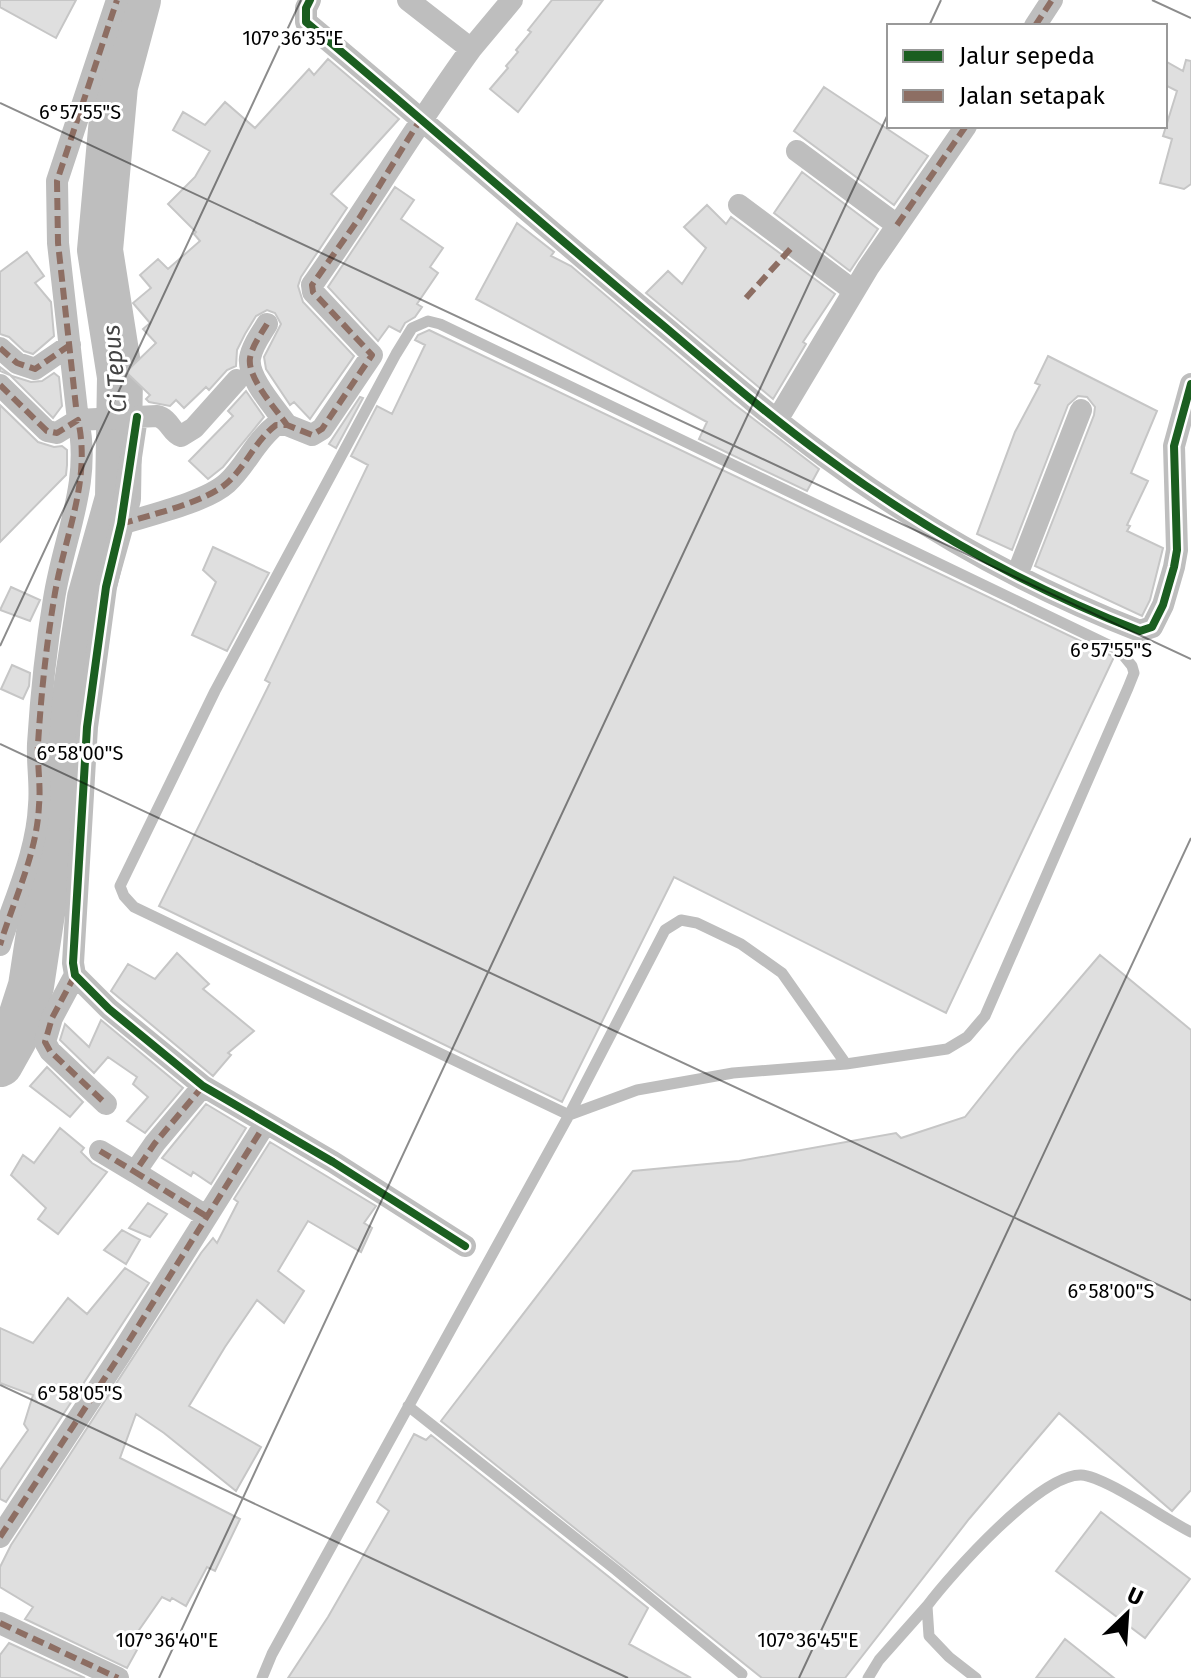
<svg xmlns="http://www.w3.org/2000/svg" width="1191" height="1678" font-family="'Fira Sans',sans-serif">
	<rect width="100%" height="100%" fill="#fff"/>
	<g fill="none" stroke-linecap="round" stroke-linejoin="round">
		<path stroke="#bebebe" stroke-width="46" d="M0 1064 14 1039 31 986 90 598 118 498 120 377 100 250 115 86 138 0"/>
	</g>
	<path fill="#dfdfdf" stroke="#c6c6c6" stroke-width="2" d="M0 0H76L56 38 0 7Z
		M552 0H603L518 112 490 89 508 68 506 66 518 52 516 50 531 32 528 30Z
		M328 59 399 119 331 194 347 208 301 277 298 286 303 302 354 356 310 419 294 402 290 405 266 369 264 357 281 324 275 313 267 310 256 316 245 334 237 350 236 366 227 370 209 390 206 387 184 408 176 400 170 406 149 402 146 399 150 395 126 372 156 343 143 329 150 323 133 303 151 288 140 275 158 259 168 269 200 241 194 234 196 232 168 204 195 177 210 151 173 130 183 112 205 125 225 102 255 128 309 69 314 75Z
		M1186 60 1191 61V184L1184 189 1160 183 1172 139 1163 136 1177 91 1165 85V61L1183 71Z
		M824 87 928 156 894 205 794 131Z
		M802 172 878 229 850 271 774 213Z
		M395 187 414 200 401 219 443 248 430 267 438 273 417 304 422 307 415 317 405 323 400 332 389 326 378 341 328 287Z
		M707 205 726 224 731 217 835 294 803 342 806 344 773 399 646 293 668 271 682 284 706 248 684 227Z
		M517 223 554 252 551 256 571 266 734 404 819 469 807 491 699 439 707 422 476 299Z
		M27 252 44 276 35 283 51 302 54 336 33 354 24 351 9 337 0 334V272Z
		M429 330 1114 657 946 1013 674 877 562 1102 159 906 270 683 265 680 368 465 351 456 377 406 392 414 425 345 415 340 418 335Z
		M1048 356 1157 411 1131 473 1148 481 1127 525 1130 526 1127 531 1163 548 1150 600 1142 616 1035 566 1094 415 1095 407 1087 397 1078 396 1068 405 1012 550 977 534 1015 432 1040 385 1035 383Z
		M0 367 12 376 31 382 42 381 54 373 59 377 62 406 53 418 10 375 0 371Z
		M246 391 264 417 223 467 208 479 189 461 233 416 228 411Z
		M360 397 363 398 336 448 329 444Z
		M0 405 38 442 54 447 62 446 67 450V465L66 475 0 542Z
		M213 547 269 573 227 651 192 635 216 582 203 570Z
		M11 587 40 600 30 621 0 610Z
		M12 665 30 673 29 686 23 699 1 689Z
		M177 953 209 984 203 989 254 1031 228 1053 231 1055 213 1076 111 991 128 964 155 979Z
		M1100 955 1191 1030V1490L1172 1511 1059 1413 969 1519 845 1678H762L441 1421 633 1171 739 1161 896 1133 901 1138 965 1117 1017 1052Z
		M101 1020 183 1088 145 1133 127 1121 148 1097 133 1084 137 1077 108 1057 94 1073 60 1040 65 1024 89 1047Z
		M47 1067 83 1102 70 1117 30 1086Z
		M206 1104 246 1128 211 1184 193 1172 191 1176 162 1158Z
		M60 1128 84 1148 81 1152 92 1163 107 1172 58 1234 38 1219 46 1208 11 1175 23 1155 34 1163Z
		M270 1142 376 1206 364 1223 372 1228 361 1252 308 1221 278 1271 304 1291 284 1323 257 1300 225 1347 189 1406 261 1447 236 1491 164 1433 136 1414 120 1458 240 1519 215 1571 207 1567 186 1606 172 1598 170 1601 162 1597 130 1643 138 1648 127 1668 25 1619 33 1607 0 1587V1567L11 1545 201 1253 213 1238 217 1243 238 1202 234 1199Z
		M148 1203 167 1214 150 1237 129 1228Z
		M122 1230 140 1240 126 1264 104 1250Z
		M125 1268 149 1283 6 1502 0 1499V1470L28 1430 24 1424 33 1395 0 1383V1328L33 1343 68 1298 87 1314Z
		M414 1434 426 1440 431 1435 648 1608 629 1644 691 1678H288L328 1617 389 1511 377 1502Z
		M1101 1512 1190 1579 1145 1638 1056 1571Z
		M1065 1639 1114 1678H1036Z
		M9 1643 85 1678H0V1655Z"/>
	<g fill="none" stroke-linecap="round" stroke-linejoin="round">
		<path stroke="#bebebe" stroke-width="11" d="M428 321 440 324 1119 650 1132 666 1134 673 1128 688 985 1016 967 1037 947 1049 846 1064 733 1073 637 1090 569 1115 134 907 124 896 120 886 215 691 396 354 412 328Z
			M408 1406 616 1570 742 1674
			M262 1678 272 1654 569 1115 665 930 681 920 697 923 741 944 782 973 846 1064
			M868 1678 879 1660 927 1606
			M976 1678 949 1657 929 1636 927 1606C951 1574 1040 1474 1081 1475 1105 1476 1166 1520 1191 1532"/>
		<path stroke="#bebebe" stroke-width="22" d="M117 0 57 181 58 243 78 420 157 416C170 419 171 433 181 436L194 428 237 380
			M310 0 306 8V22C426 122 544 227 665 327 717 371 769 416 824 456 920 527 1029 588 1140 631L1152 627 1163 605 1174 567 1177 550 1174 446 1191 384
			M408 0 471 49 512 0
			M1035 26 1052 0
			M797 151 897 225
			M739 205 854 291
			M267 324C261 334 252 346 250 358 247 378 276 409 287 425
			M0 348 17 363 35 369 70 345
			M0 385 47 431 57 433 78 420C92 482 63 539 54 599 46 647 41 696 38 744 37 764 41 785 39 805 37 854 14 899 0 945
			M137 417 121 524 106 587 87 727 73 963 75 975 109 1009 203 1086 333 1162 465 1246
			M777 420 868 268 966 126
			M121 524C150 515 206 502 227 483 246 466 255 441 276 425H287L312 435 322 429 372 355 313 292 312 285C367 208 415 126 471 49
			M1017 575 1081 410
			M75 975 52 1018 45 1042 50 1051 106 1104
			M203 1086 155 1143 135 1172 206 1216
			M100 1151 135 1172
			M0 1537 122 1352 265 1124
			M0 1623 118 1678"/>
		<path stroke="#8d6e63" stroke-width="6" stroke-dasharray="12 6" stroke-linecap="butt" d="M1035 26 1052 0
			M897 225 966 126
			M746 298 794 245
			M267 324C261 334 252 346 250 358 247 378 276 409 287 425
			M0 348 17 363 35 369 70 345
			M0 385 47 431 57 433 78 420C92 482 63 539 54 599 46 647 41 696 38 744 37 764 41 785 39 805 37 854 14 899 0 945
			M76 407 58 243 57 181 117 0
			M121 524C150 515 206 502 227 483 246 466 255 441 276 425H287L312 435 322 429 372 355 313 292 312 285 360 217 420 120
			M75 975 52 1018 45 1042 50 1051 106 1104
			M203 1086 155 1143 135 1172 206 1216
			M100 1151 135 1172
			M0 1537 122 1352 265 1124
			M0 1623 118 1678"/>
		<defs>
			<path id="cycleway" d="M310 0 306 8V22C426 122 544 227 665 327 717 371 769 416 824 456 920 527 1029 588 1140 631L1152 627 1163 605 1174 567 1177 550 1174 446 1191 384
				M137 417 121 524 106 587 87 727 73 963 75 975 109 1009 203 1086 333 1162 465 1246"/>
		</defs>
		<use href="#cycleway" stroke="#fff" stroke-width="13"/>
		<use href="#cycleway" stroke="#1b5e20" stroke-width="8"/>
	</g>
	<path fill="none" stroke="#000" stroke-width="2" stroke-opacity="0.45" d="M1152 0 1191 18M929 26 941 0M0 103 1191 659M0 646 301 0M0 744 1191 1300M0 1385 628 1678M159 1678 889 112M799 1678 1191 838"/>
	<g text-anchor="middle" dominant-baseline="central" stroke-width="6" stroke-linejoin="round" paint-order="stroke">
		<g font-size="24" font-style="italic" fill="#434343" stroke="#fff">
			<text transform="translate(115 369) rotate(-95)">Ci Tepus</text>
		</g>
	</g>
	<g font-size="20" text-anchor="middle" fill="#000" stroke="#fff" stroke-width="6" stroke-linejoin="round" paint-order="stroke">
		<text x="293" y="45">107°36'35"E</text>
		<text x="80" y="119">6°57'55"S</text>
		<text x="1111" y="657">6°57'55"S</text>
		<text x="80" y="760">6°58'00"S</text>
		<text x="1111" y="1298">6°58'00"S</text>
		<text x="80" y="1400">6°58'05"S</text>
		<text x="167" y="1647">107°36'40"E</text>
		<text x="808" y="1647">107°36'45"E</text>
	</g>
	<rect x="887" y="24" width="280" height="104" fill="#ffffff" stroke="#999999" stroke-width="2"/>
	<rect x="903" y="50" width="40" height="12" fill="#1b5e20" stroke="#999999" stroke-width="2"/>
	<text x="959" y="64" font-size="24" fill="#000000">Jalur sepeda</text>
	<rect x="903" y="90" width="40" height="12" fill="#8d6e63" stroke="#999999" stroke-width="2"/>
	<text x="959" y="104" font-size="24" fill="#000000">Jalan setapak</text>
	<g transform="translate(1127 1614) rotate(25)" stroke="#ffffff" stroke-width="6" paint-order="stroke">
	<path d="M0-6L14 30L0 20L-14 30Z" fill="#000000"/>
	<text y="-12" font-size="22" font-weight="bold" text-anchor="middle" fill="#000000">U</text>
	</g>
</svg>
